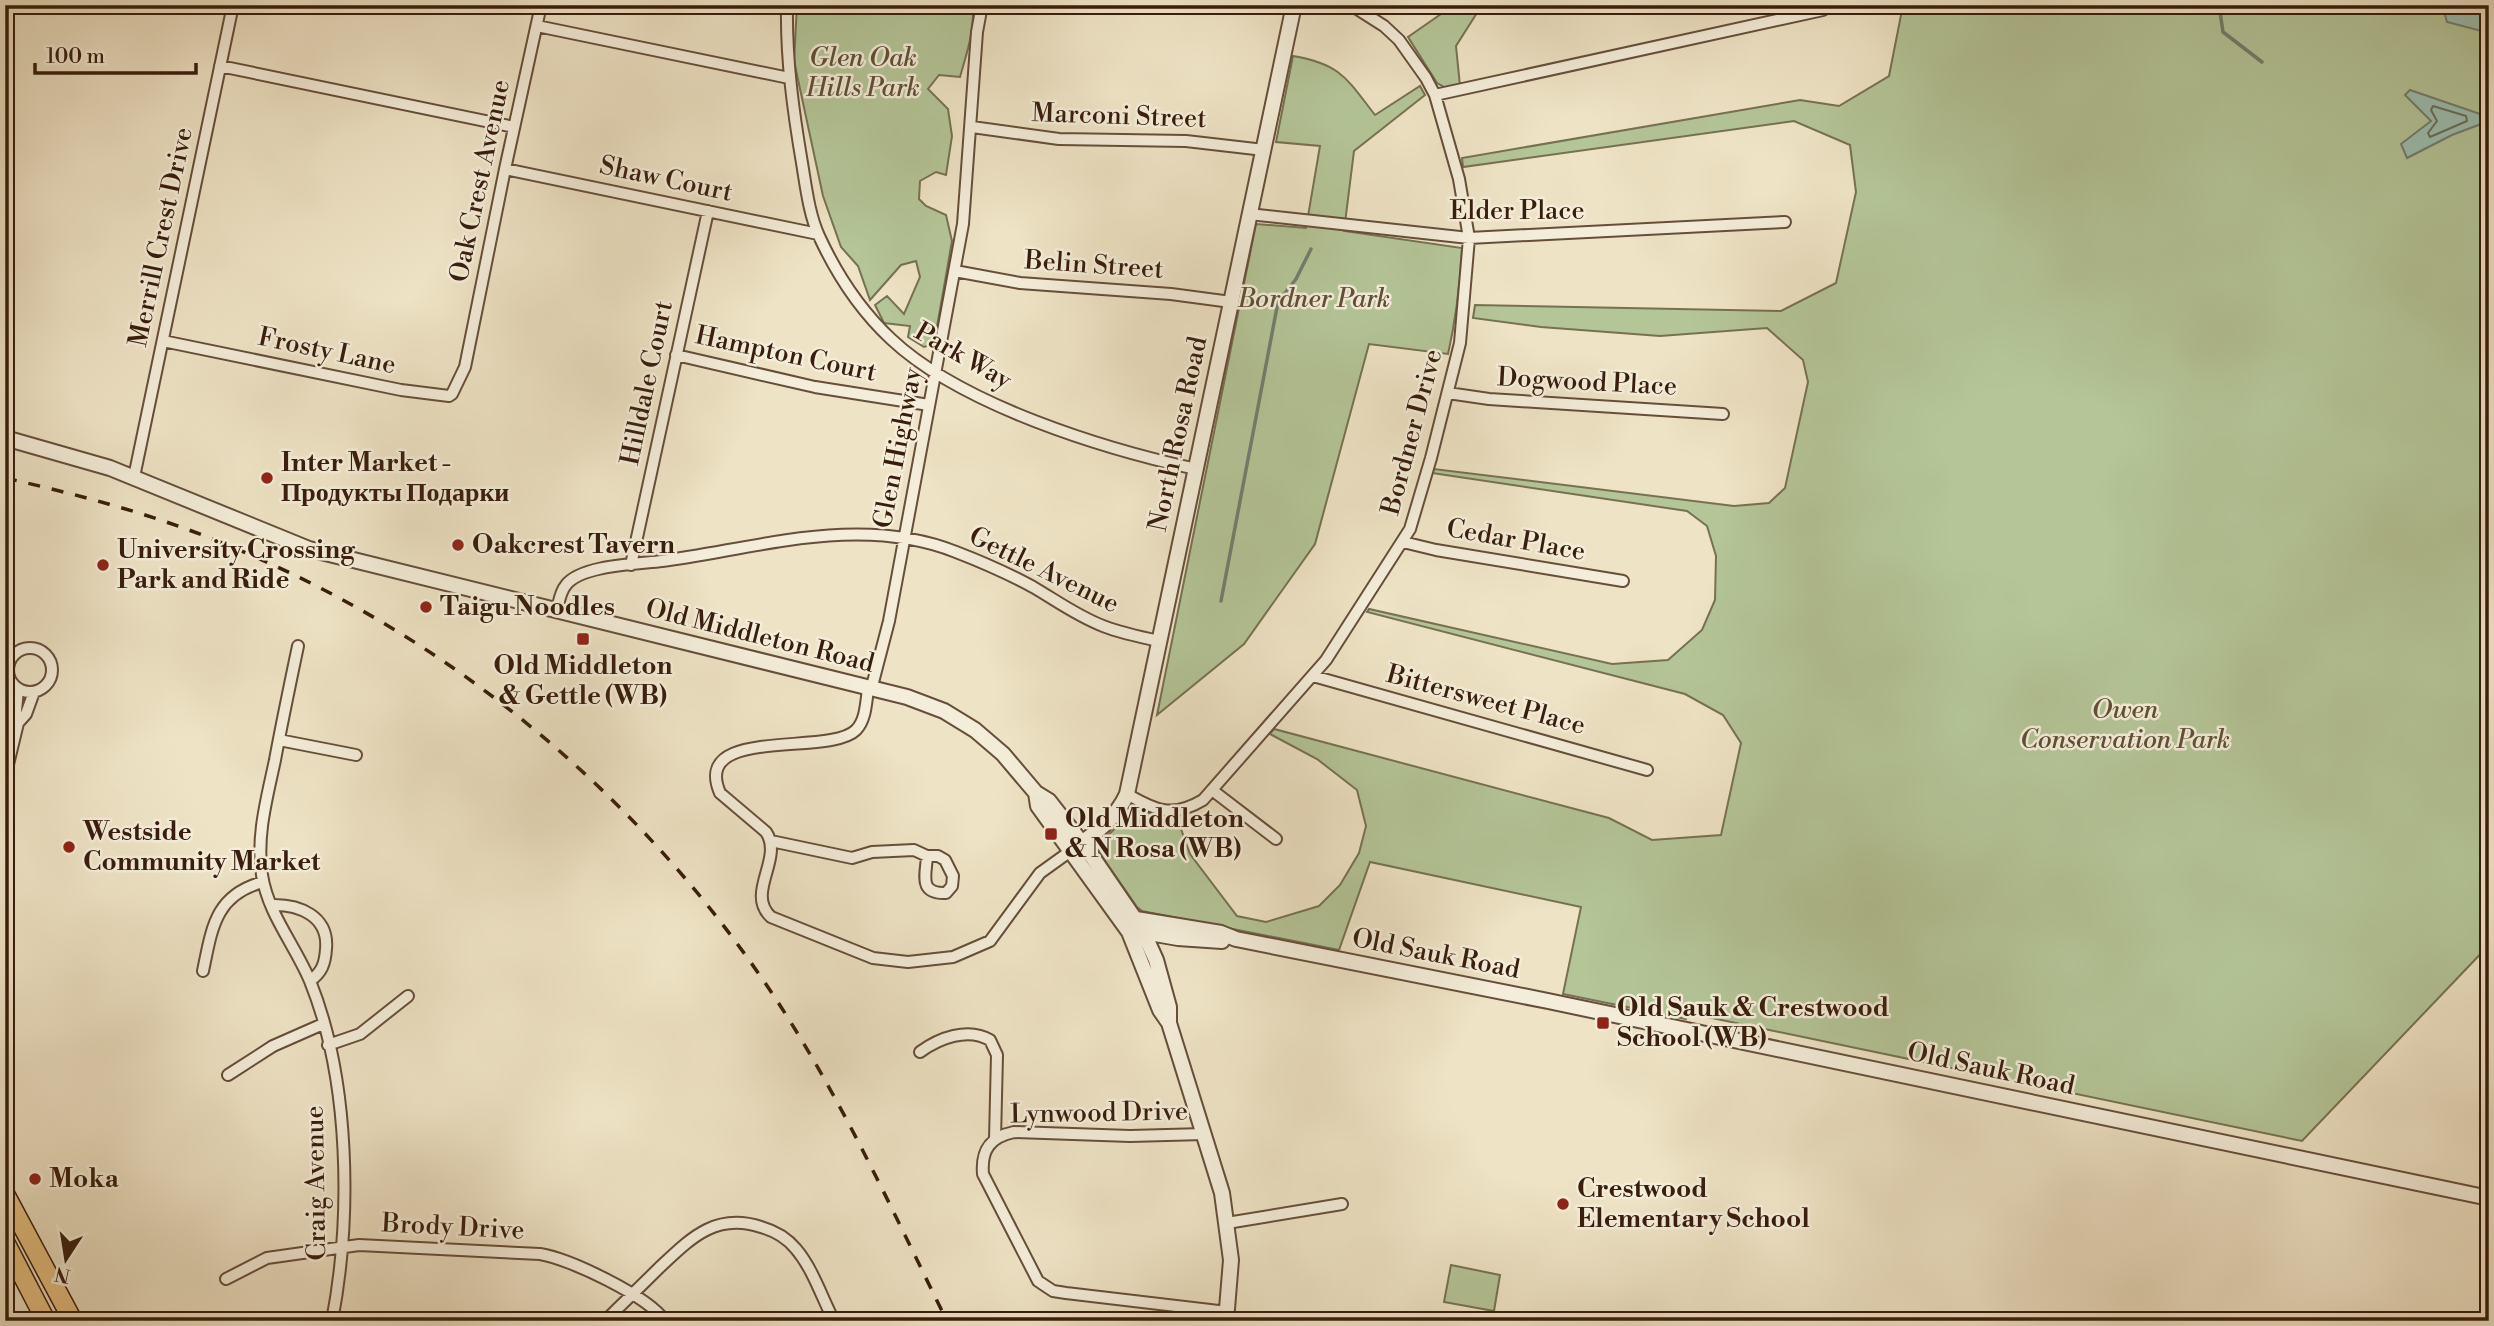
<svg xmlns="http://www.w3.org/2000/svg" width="2494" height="1326" font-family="'Libre Bodoni',serif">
	<rect width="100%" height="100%" fill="#eee3c5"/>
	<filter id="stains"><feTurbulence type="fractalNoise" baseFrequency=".00286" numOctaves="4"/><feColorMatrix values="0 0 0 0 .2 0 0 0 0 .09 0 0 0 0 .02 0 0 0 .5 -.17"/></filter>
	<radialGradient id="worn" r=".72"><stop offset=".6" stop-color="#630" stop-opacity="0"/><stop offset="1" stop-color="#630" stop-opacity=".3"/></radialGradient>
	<path fill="#b4c598" stroke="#767152" stroke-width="2" d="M797 5H972C976 28 966 55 960 77L939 75 928 89 948 109 952 136 946 175 936 172 920 181 919 199 926 206 946 215 952 241 934 344 924 347 908 337 910 326 884 323 875 305 887 296 904 314 920 277 916 261 901 265 870 300 858 266 841 247 823 196 794 61Z
		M1454 5H1482L1456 46 1460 86 1446 88 1437 83 1408 37Z
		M1903 5H2489V945L2302 1141 1688 1013 1686 1019 1563 994 1581 907 1370 862 1339 950 1142 911 1137 907 1099 852 1100 843 1134 810H1142L1161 818H1177L1190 854 1237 916 1266 922 1319 906 1340 885 1359 853 1366 826 1357 790 1317 759 1270 734 1274 729 1609 818 1652 840 1721 835 1741 743 1723 715 1685 694 1367 612 1369 609 1612 664 1668 660 1702 630 1715 600 1716 556 1707 526 1687 511 1432 473 1434 469 1734 506 1769 503 1785 488 1808 382 1803 360 1767 328 1660 336 1541 327 1473 318 1475 305 1781 311 1836 283 1856 192 1850 145 1794 121 1463 167 1462 158 1800 100 1839 106 1889 76Z
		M1293 56C1341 64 1347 79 1375 115L1420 86 1425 95 1354 151 1344 231 1462 248C1460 285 1456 319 1448 354L1369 344 1315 544 1244 644 1157 715 1256 224 1306 228 1320 146 1276 142Z
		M1451 1265 1500 1275 1494 1311 1444 1302Z"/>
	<path fill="#9bbfaf" stroke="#737e6e" stroke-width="2" d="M2442 5H2489V33L2447 22Z
		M2410 90 2489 117V121L2452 135 2407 158 2401 144 2431 121 2405 95Z"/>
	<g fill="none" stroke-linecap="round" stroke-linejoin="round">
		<path stroke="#6a6e5e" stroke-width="2" d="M2433 106 2466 116 2467 121 2430 137 2428 133 2437 121 2431 110Z"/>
		<path stroke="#737e6e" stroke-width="3.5" d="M2219 5 2223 32 2262 62
			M1221 601 1278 302 1296 279 1311 249"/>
		<defs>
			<path id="minor" d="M787 5C786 59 793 110 802 163 806 187 809 214 819 236 836 273 861 311 891 339 961 405 1104 449 1196 469
				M537 26 789 78
				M220 66 514 127
				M1435 95 1823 10
				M972 127 1059 139 1186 141 1264 150
				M505 169 818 234
				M1249 214 1469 238 1785 222
				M955 271 1020 283 1171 294 1231 302
				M163 341 401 390 449 396 452 394 465 367 505 169 541 5
				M676 355 815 387 929 405
				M1448 393 1489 399 1723 414
				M134 477 233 5
				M1403 542 1436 550 1623 581
				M631 565 708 211
				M557 610C559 602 560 592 566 585 581 565 638 564 662 561 759 548 860 514 956 552 982 562 1009 574 1033 587 1057 601 1077 616 1103 626 1121 633 1140 637 1159 641
				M298 646C290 684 282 722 275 760 267 798 256 836 262 875 268 914 295 945 310 981 350 1080 352 1217 332 1321
				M8 670a22 22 0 1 1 44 0a22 22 0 1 1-44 0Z
				M1313 676 1647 770
				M868 689C866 702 866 720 856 730 829 757 691 725 720 793L766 832C784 859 745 893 771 917L873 958 908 962 953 957 990 941 1040 873 1072 850
				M871 690 889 621 963 224 977 32 982 5
				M18 723 26 714 34 692
				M279 740 356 755
				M5 777 18 723 16 711 18 689
				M1212 790 1276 839
				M1127 794C1156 811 1173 818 1203 800L1326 660 1410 529 1431 458 1460 343 1469 238 1459 179 1435 95 1426 78 1399 40 1384 26 1351 5
				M771 841 852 858 872 852 914 850 927 856H938L945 860 953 876 952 886 946 893C918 894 926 875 927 856
				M271 905C299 904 329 916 326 949 325 964 322 972 310 981
				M203 971C212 928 215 895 263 882
				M328 1045 360 1034 408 996
				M920 1052C939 1038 968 1027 990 1040L997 1055 995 1139
				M228 1075 273 1046 323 1024
				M1204 1134 1130 1136 1014 1132C990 1137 981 1150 983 1174L1038 1281 1053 1291 1066 1293 1227 1312
				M1227 1223 1342 1204
				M226 1279 267 1258 359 1245 540 1254C570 1259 648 1296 665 1321
				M605 1321C623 1303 641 1286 659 1268 690 1239 715 1212 761 1227 775 1231 787 1238 796 1249 813 1269 822 1298 834 1321"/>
			<path id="tertiary" d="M5 438 110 468 309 549 907 697 944 711 975 730 1003 754 1036 793 1049 801 1089 852 1143 931 1156 960 1169 1007V1023
				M1036 793 1038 806 1129 932 1160 1010 1169 1023 1222 1193 1231 1260 1226 1321
				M1072 850C1093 835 1117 818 1127 794L1294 5
				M1136 919 1221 933 1236 939 1548 1001 2489 1198
				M1138 931 1178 938 1222 941"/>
			<path id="primary" d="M5 1194 73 1321
				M5 1242 46 1321"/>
		</defs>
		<use href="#minor" stroke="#664e3a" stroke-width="14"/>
		<use href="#tertiary" stroke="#664e3a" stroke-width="18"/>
		<use href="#primary" stroke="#381d0c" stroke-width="21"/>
		<use href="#minor" stroke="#f4edd9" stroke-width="10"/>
		<use href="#tertiary" stroke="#f4edd9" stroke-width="14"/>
		<use href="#primary" stroke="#e7c282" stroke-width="18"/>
		<path stroke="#381d0c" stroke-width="3.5" stroke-dasharray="12 12" stroke-linecap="butt" d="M5 478C80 495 156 515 227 545 443 633 629 786 761 977 835 1084 889 1204 947 1321"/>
	</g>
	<g fill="#8f2418" stroke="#f4edd9" stroke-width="2.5">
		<circle cx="267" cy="478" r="7"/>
		<circle cx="458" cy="545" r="7"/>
		<circle cx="103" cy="565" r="7"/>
		<circle cx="426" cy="607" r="7"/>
		<rect x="576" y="632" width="14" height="14" rx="3.5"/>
		<rect x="1044" y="827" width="14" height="14" rx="3.5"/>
		<circle cx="69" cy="847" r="7"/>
		<rect x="1596" y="1016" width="14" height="14" rx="3.5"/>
		<circle cx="35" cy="1179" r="7"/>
		<circle cx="1563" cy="1204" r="7"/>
	</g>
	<g text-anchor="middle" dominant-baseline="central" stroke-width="5" stroke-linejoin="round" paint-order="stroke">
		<g font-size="26" font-style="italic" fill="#5d4f36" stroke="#f4edd9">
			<text x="863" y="58">Glen Oak<tspan x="863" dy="30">Hills Park</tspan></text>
			<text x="1314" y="299">Bordner Park</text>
			<text x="2125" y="710">Owen<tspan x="2125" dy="30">Conservation Park</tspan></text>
		</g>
		<g font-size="26" fill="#381d0c" stroke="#f4edd9">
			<text transform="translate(1119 116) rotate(2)">Marconi Street</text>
			<text transform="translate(666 179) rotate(12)">Shaw Court</text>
			<text transform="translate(480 181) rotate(-78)">Oak Crest Avenue</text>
			<text x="1517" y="211">Elder Place</text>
			<text transform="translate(161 237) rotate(-78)">Merrill Crest Drive</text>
			<text transform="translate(1094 265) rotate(4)">Belin Street</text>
			<text transform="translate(327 351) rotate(12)">Frosty Lane</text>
			<text transform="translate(786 354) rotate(12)">Hampton Court</text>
			<text transform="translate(963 356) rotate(30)">Park Way</text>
			<text transform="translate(1587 382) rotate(3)">Dogwood Place</text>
			<text transform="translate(647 383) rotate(-78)">Hilldale Court</text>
			<text transform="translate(1412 432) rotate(-75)">Bordner Drive</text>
			<text transform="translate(1178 434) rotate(-78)">North Rosa Road</text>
			<text transform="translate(898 448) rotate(-79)">Glen Highway</text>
			<text transform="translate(1516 540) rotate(10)">Cedar Place</text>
			<text transform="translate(1044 570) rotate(26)">Gettle Avenue</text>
			<text transform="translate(760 636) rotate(14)">Old Middleton Road</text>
			<text transform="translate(1486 700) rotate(15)">Bittersweet Place</text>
			<text transform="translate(1436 954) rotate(11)">Old Sauk Road</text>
			<text transform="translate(1991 1069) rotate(12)">Old Sauk Road</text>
			<text transform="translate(1099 1113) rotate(-1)">Lynwood Drive</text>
			<text transform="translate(316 1183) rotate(-91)">Craig Avenue</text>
			<text transform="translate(453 1227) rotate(3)">Brody Drive</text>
		</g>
		<g font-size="26" font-weight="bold" fill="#381d0c" stroke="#f4edd9" text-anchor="start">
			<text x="281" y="463">Inter Market -<tspan x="281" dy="30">Продукты Подарки</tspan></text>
			<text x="472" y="545">Oakcrest Tavern</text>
			<text x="117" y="550">University Crossing<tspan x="117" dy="30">Park and Ride</tspan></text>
			<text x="440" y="607">Taigu Noodles</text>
			<text x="583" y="666" text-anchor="middle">Old Middleton<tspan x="583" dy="30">&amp; Gettle (WB)</tspan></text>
			<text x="1065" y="819">Old Middleton<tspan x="1065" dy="30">&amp; N Rosa (WB)</tspan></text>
			<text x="83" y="832">Westside<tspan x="83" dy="30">Community Market</tspan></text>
			<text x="1617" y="1008">Old Sauk &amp; Crestwood<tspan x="1617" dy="30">School (WB)</tspan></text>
			<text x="49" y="1179">Moka</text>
			<text x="1577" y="1189">Crestwood<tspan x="1577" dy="30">Elementary School</tspan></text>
		</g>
	</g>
	<rect width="2494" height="1326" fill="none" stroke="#eee3c5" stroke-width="28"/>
	<rect x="7" y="7" width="2480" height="1312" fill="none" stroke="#381d0c" stroke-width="3.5"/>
	<rect x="14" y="14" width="2466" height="1298" fill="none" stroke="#381d0c" stroke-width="2"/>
	<g transform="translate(66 1259) rotate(192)" stroke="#f4edd9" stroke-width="5" paint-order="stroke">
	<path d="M0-5L12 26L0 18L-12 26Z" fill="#381d0c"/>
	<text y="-10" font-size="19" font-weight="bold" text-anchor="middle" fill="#381d0c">N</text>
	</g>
	<path d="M35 63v10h161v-10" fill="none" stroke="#381d0c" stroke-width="3.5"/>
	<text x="46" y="63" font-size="21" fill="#381d0c" stroke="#f4edd9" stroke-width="5" paint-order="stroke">100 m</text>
	<rect width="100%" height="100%" filter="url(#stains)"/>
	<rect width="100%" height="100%" fill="url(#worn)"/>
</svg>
